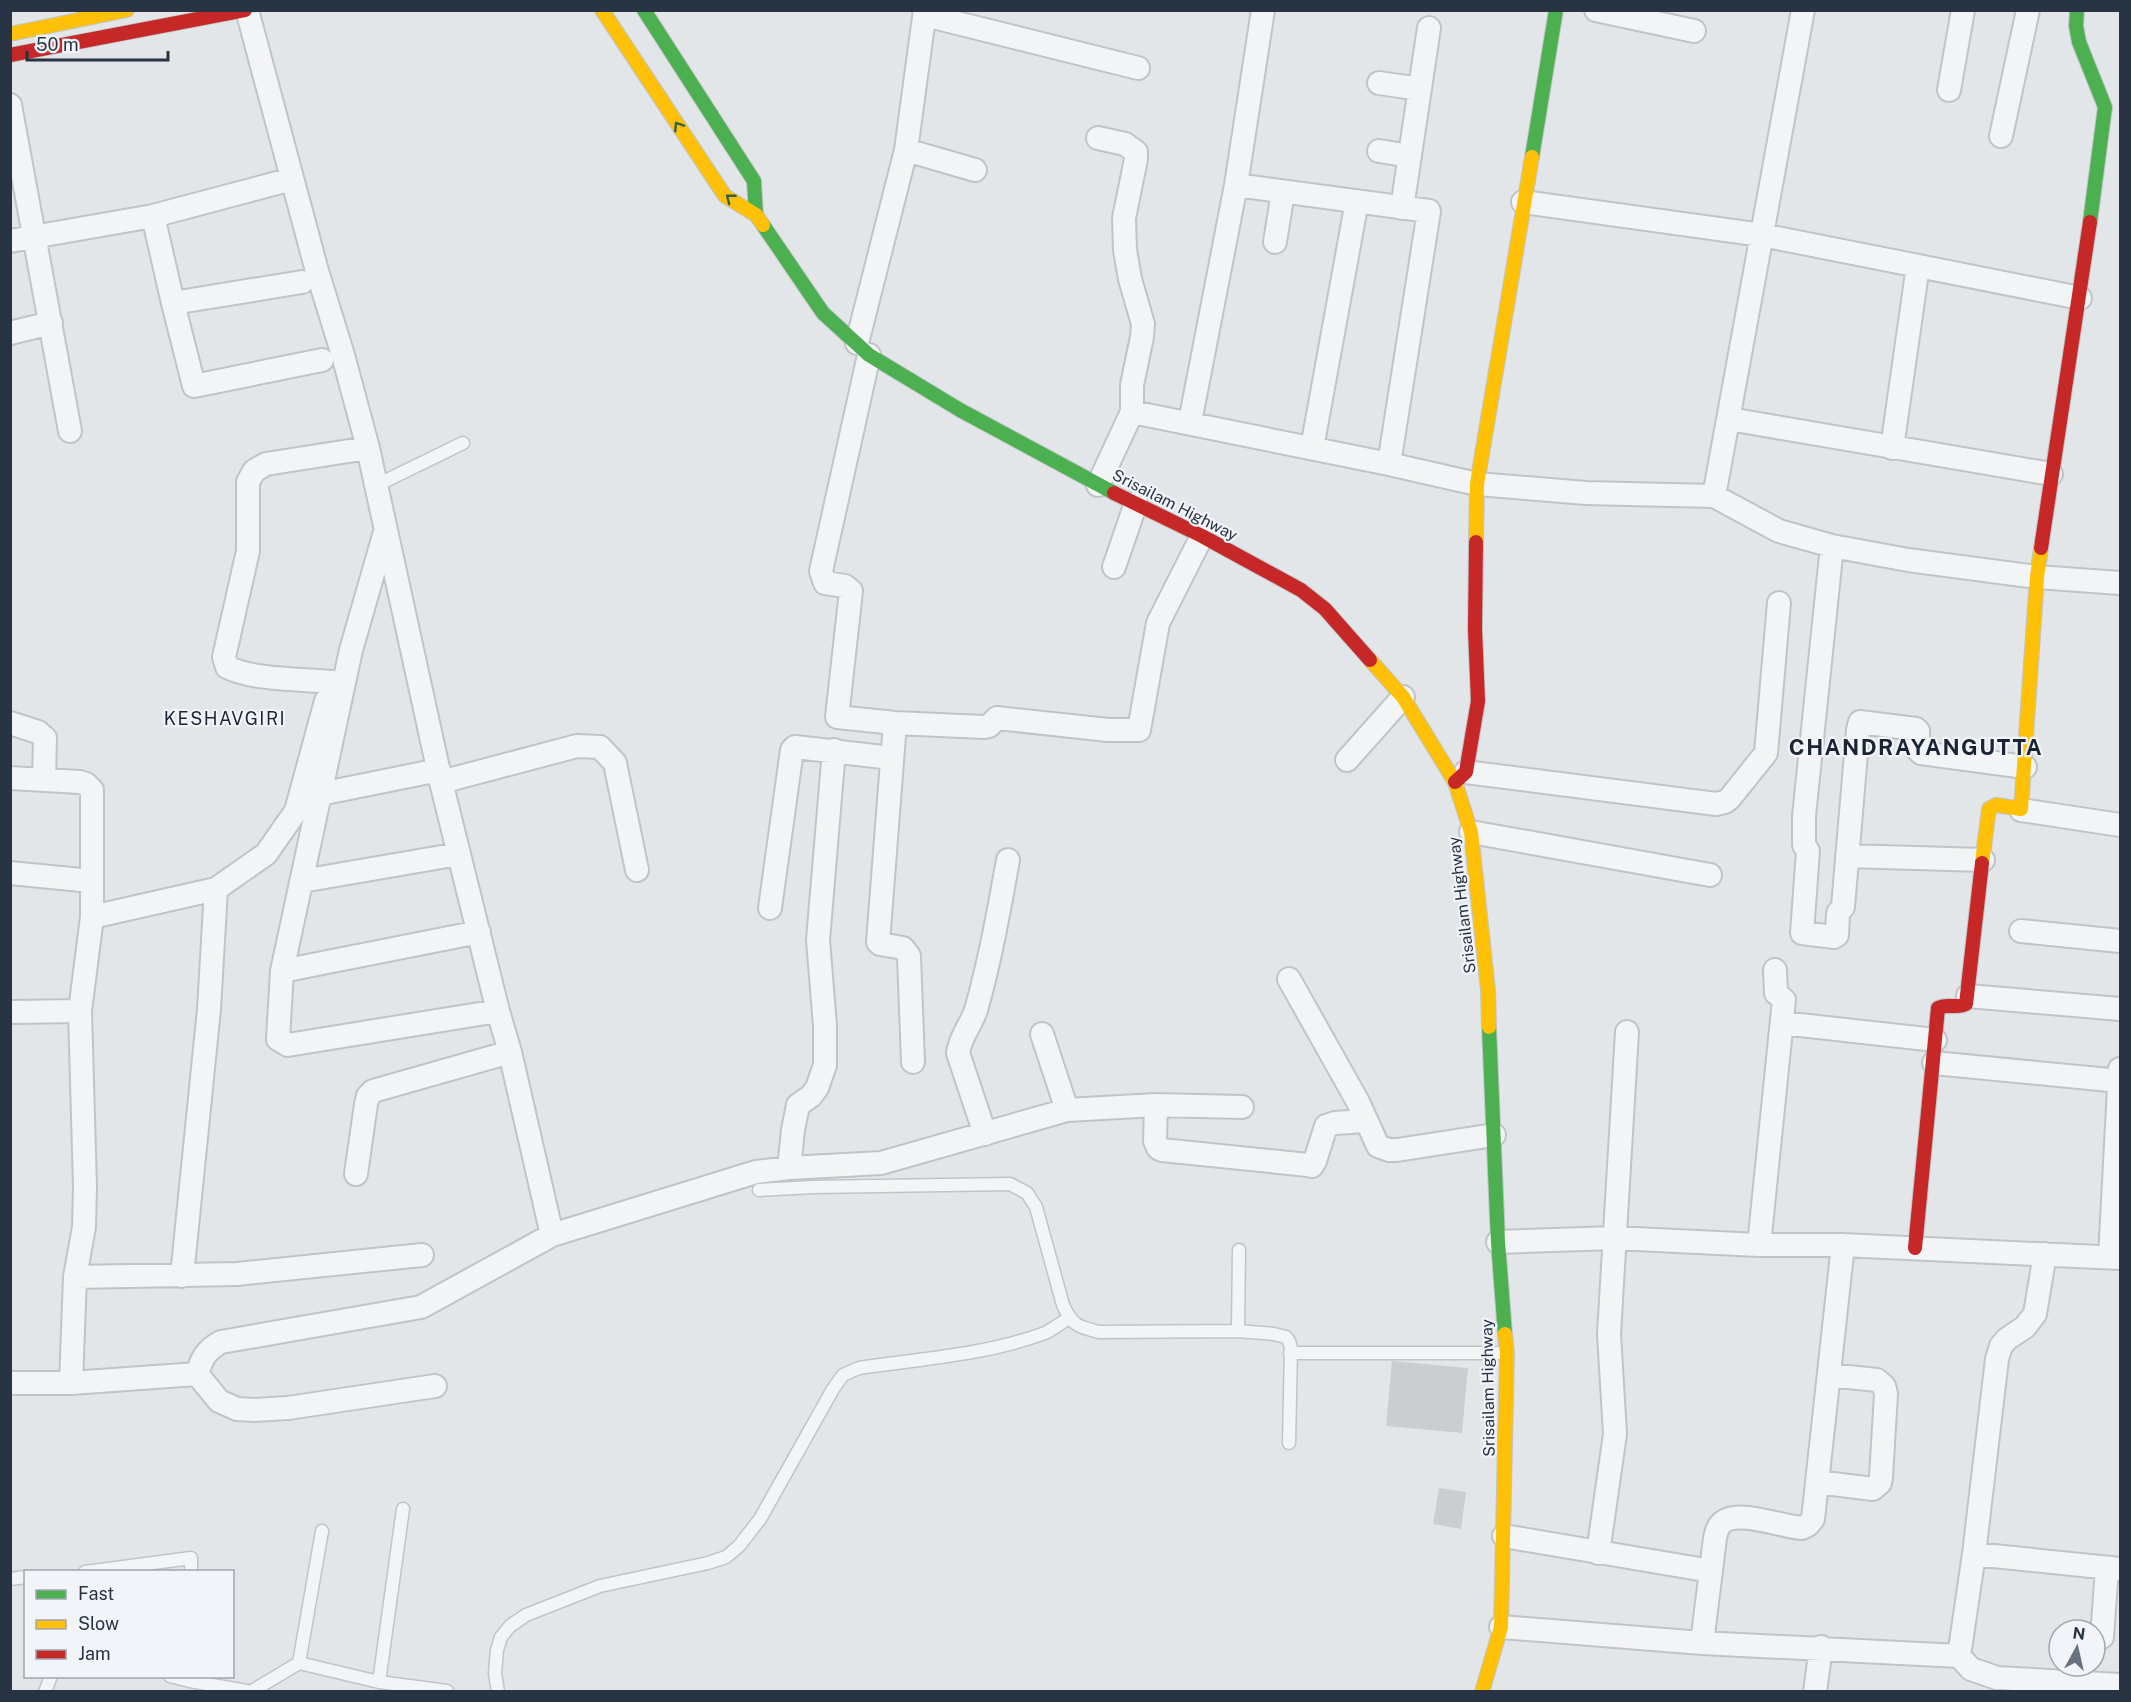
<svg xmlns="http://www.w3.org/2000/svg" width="2131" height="1702" font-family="'Public Sans',sans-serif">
	<rect width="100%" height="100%" fill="#e3e6e9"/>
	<path fill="#cbced1" d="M1392 1361 1468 1368 1462 1433 1386 1426Z
		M1439 1488 1466 1492 1461 1529 1433 1524Z"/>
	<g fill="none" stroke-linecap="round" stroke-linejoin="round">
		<defs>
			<path id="lane" d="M377 485 463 443
				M759 1190 813 1187 1010 1184 1027 1193 1036 1207 1063 1305C1072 1325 1078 1327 1099 1332L1238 1331 1274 1334 1286 1337 1289 1341 1291 1348 1289 1443
				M1238 1331 1239 1250
				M1290 1353H1505
				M85 1572 191 1558V1572
				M10 1579 26 1577
				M299 1663 379 1682 403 1509
				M170 1676 190 1681V1676
				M190 1681 252 1692
				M379 1682 447 1691
				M252 1691 299 1663 322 1531
				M45 1692 51 1676
				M498 1692 495 1673 497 1650 501 1637 510 1626 526 1615 600 1586 708 1563 726 1557 739 1546 760 1519 833 1389 843 1375 859 1368C920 1359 986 1355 1045 1333 1053 1329 1061 1323 1069 1318"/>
			<path id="street" d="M247 10 317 271 343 355 368 448 441 782 498 1011 510 1052 552 1235
				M1596 10 1694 31
				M925 15 1138 68
				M1379 83 1420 89
				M1949 90 1963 10
				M10 105 70 431
				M2001 136 2028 10
				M1098 138 1125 144 1136 152V159L1124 218 1125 250 1130 279 1143 324 1142 337 1132 385V412
				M906 150 975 170
				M1379 151 1410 156
				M1236 185 1429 211 1389 464
				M1523 202 1762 235 2080 298
				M1402 208 1429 28
				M153 216 173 303
				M10 241 153 216 292 179
				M1275 242 1283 192
				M302 282 173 303 194 386 322 360
				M10 333 51 323
				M857 343 906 150 925 10
				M869 355 821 571 825 583 845 586 851 591 837 717 895 723 984 727 989 726 997 718 1108 730H1139L1158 623 1202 536
				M1729 419 2051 474
				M1190 422 1236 185 1263 10
				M1312 448 1357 201
				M1892 448 1918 266
				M1098 485 1132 412 1389 464 1477 484 1586 493 1714 496 1779 531 1832 546 1908 560 2037 577 2120 583
				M1714 496 1803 10
				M385 532 351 650 282 971 278 1039 288 1045 498 1011
				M1832 546 1804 816V845L1808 851 1802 933 1834 937 1837 935 1838 913 1843 907 1858 730 1860 722 1916 729 1918 731V750L1921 753 2025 767
				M1114 567 1136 503
				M332 682C302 679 252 680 227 667L224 657 248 551V482L254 471 266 464 368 448
				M10 723 38 732 45 738 44 780
				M895 723 878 942 880 944 903 948 909 956 913 1062
				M1347 760 1403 697
				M1466 772 1716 804 1725 802 1730 798 1766 753 1779 603
				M10 778 80 782 86 784 92 790V917L80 1011 85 1187 84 1227 75 1277 71 1383
				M441 782 577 746 600 747 615 763 637 870
				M320 794 439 770
				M2021 810 2120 825
				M1471 832 1710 875
				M1847 856 1983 860
				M10 873 91 881
				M302 881 459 854
				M770 908 792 750 795 747 892 758
				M92 917 216 889 266 854 296 811 326 701
				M2021 931 2120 941
				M282 971 479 932
				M1289 979 1358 1102 1378 1146 1389 1150H1397L1494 1135
				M1968 996 2120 1009
				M10 1012 80 1011
				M1782 1023 1935 1040
				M1042 1034 1067 1110
				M1934 1063 2120 1081
				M1156 1105 1155 1141 1158 1148 1162 1150 1308 1165 1312 1166 1315 1161 1326 1126 1335 1123 1365 1121
				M985 1134 958 1053C960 1037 971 1025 976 1010 990 961 999 910 1008 860
				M789 1168 793 1130 798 1105 811 1096 817 1088 825 1065V1026L818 940 834 750
				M356 1174 366 1104 368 1096 373 1091 510 1052
				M1498 1242 1615 1238 1759 1245H1843L2120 1258
				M1759 1245 1784 1000 1776 993 1775 970
				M2110 1257 2120 1069
				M182 1276 209 1009 216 889
				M75 1277 237 1274 422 1255
				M197 1374C202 1358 206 1350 221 1342L421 1307 552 1235 756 1172 789 1168 881 1163 1067 1110 1156 1105 1242 1107
				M197 1374 219 1401 237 1409 254 1410 288 1408 435 1386
				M10 1383H71L197 1374
				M1817 1482 1873 1489 1880 1483 1881 1477 1886 1394 1884 1386 1877 1380 1829 1375
				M1504 1536 1711 1571
				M1598 1553 1615 1434 1609 1334 1627 1032
				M1974 1554 1997 1359 2001 1346 2007 1339 2025 1327 2035 1314 2045 1254
				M1501 1627 1702 1643 1959 1656 1971 1669 1997 1678 2120 1685
				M2102 1637 2107 1568
				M1702 1643 1715 1538C1716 1534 1717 1528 1720 1525 1734 1507 1781 1527 1802 1528L1808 1525 1813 1519 1843 1245
				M1959 1656 1974 1554 2120 1569
				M1815 1692 1821 1647"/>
			<path id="fast" d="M644 10 754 181 756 215
				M2077 10 2076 26 2079 42 2105 107 2090 222
				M1532 157 1556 10
				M763 225 823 313 869 355 960 410 1114 493
				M1489 1027 1498 1242 1505 1334"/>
			<path id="slow" d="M602 10 725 196 756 215 763 225
				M10 34 127 10
				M1476 542 1477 484 1532 157
				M1370 660 1403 697 1455 782 1471 832 1488 990 1489 1027
				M1982 863 1989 809 1996 805 2021 809 2037 577 2041 548
				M1482 1692 1501 1627 1507 1353 1505 1334"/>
			<path id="jam" d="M10 55 245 10
				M1114 493 1202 536 1301 590 1325 609 1370 660
				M2041 548 2090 222
				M1455 782 1466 772 1478 701 1475 629 1476 542
				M1915 1248 1938 1008C1947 1003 1957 1009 1966 1004L1982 863"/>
		</defs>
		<use href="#lane" stroke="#c1c4c7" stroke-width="15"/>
		<use href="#street" stroke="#c1c4c7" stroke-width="26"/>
		<use href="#fast" stroke="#c1c4c7" stroke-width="16"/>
		<use href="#slow" stroke="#c1c4c7" stroke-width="16"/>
		<use href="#jam" stroke="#c1c4c7" stroke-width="16"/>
		<use href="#lane" stroke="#f3f4f5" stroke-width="12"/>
		<use href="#street" stroke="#f3f4f5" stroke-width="22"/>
		<use href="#fast" stroke="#4caf50" stroke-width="14"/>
		<use href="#slow" stroke="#ffc107" stroke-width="14"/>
		<use href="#jam" stroke="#c62828" stroke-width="14"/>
	</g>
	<defs><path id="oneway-chevron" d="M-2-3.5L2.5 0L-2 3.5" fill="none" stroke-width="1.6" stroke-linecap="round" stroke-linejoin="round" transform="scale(1.5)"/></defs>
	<g stroke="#355e48">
		<use href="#oneway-chevron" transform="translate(678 126) rotate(-123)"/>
		<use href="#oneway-chevron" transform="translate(730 198) rotate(-142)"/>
	</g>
	<g text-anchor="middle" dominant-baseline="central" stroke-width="4.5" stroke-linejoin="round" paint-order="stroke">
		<g font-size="16" fill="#283343" stroke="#f1f4f8">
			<text transform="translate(1175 505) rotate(27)">Srisailam Highway</text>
			<text transform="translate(1462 905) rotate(-97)">Srisailam Highway</text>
			<text transform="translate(1488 1388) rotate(-91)">Srisailam Highway</text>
		</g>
		<g font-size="18" letter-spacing="1.5" fill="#1b2434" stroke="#f1f4f8">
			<text x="225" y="718">KESHAVGIRI</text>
		</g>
		<g font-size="22" font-weight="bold" letter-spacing="1.5" fill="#1b2434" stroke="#f1f4f8">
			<text x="1916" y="747">CHANDRAYANGUTTA</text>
		</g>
	</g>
	<rect width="2131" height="1702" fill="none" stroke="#283343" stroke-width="24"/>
	<rect x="24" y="1570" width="210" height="108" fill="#f1f4f8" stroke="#a1a7b0" stroke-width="1.5"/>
	<rect x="36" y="1590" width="30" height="9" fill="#4caf50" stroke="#a1a7b0" stroke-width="1.5"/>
	<text x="78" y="1600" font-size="18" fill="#283343">Fast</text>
	<rect x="36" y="1620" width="30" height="9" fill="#ffc107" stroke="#a1a7b0" stroke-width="1.5"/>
	<text x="78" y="1630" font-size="18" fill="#283343">Slow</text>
	<rect x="36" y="1650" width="30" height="9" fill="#c62828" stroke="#a1a7b0" stroke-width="1.5"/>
	<text x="78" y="1660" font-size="18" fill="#283343">Jam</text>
	<g transform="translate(2077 1648) rotate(8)"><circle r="28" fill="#f1f4f8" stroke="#a1a7b0" stroke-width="1.5"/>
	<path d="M0-4.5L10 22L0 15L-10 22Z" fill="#69727d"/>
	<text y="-9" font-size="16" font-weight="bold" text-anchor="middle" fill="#283343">N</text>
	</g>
	<path d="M27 51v9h141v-9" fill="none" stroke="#283343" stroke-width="3"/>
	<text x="36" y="51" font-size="18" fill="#283343" stroke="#f1f4f8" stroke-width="4.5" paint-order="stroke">50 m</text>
</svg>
